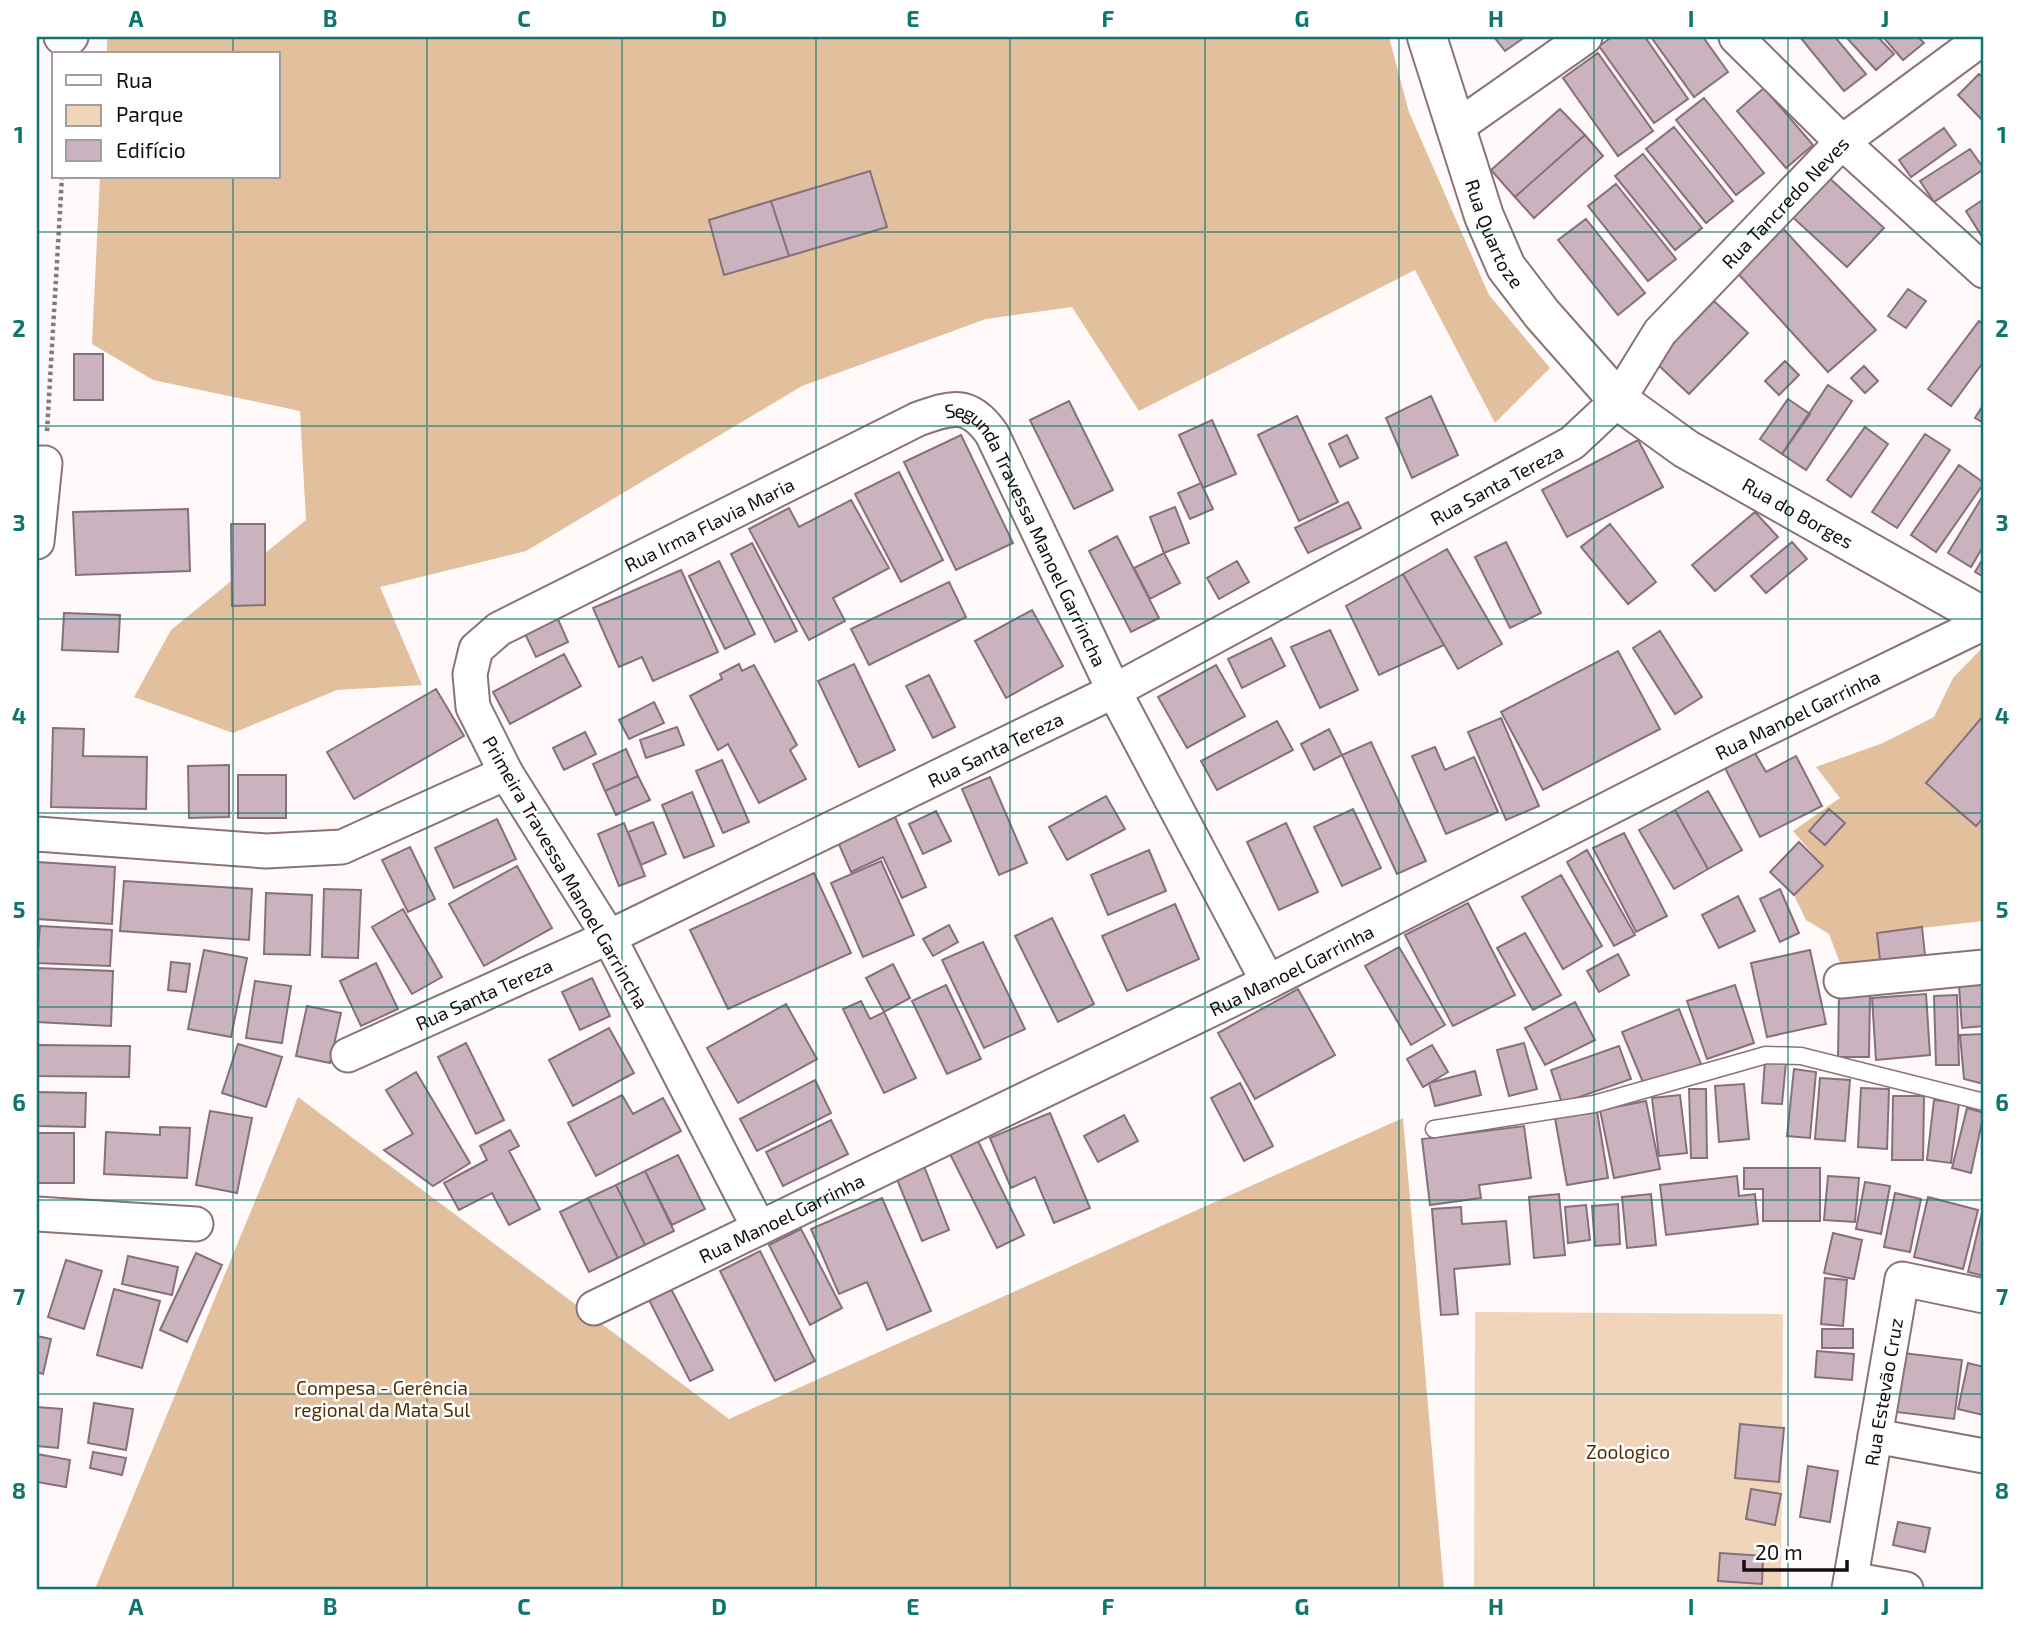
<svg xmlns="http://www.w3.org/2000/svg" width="2021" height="1626" font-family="'Exo 2',sans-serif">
	<rect width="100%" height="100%" fill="#fff9f9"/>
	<path fill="#f1d5ba" d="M1475 1312 1783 1314 1781 1589H1474Z"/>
	<path fill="#e2bf9d" d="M107 37H1389L1409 112 1489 295 1550 368 1495 423 1415 270 1139 411 1072 307 986 319 802 386 526 551 380 587 422 685 337 690 233 733 134 697 171 630 306 520 300 411 153 380 92 344 100 177H278V54H107Z
		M1984 646V921L1877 933 1880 960 1840 963 1829 934 1806 920 1794 895 1823 866 1793 831 1840 798 1816 767 1883 743 1934 717 1953 678Z
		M298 1097 729 1419 1403 1118 1444 1589H95Z"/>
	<path fill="#cab3be" stroke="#86707a" stroke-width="2" d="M1494 37H1525L1505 51Z
		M1612 37H1645L1688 99 1654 123 1599 46Z
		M1651 37H1703L1728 72 1694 97Z
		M1800 37H1835L1866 74 1844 91Z
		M1846 37H1878L1894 54 1876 70Z
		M1883 37H1918L1924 43 1903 60Z
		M1598 53 1653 131 1618 156 1563 78Z
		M1979 74 1984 79V122L1958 95Z
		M1764 88 1813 145 1786 168 1737 111Z
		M1704 98 1764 173 1736 195 1676 120Z
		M1560 109 1585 135 1515 197 1491 170Z
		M1674 127 1733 201 1706 223 1646 149Z
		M1944 128 1956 145 1911 177 1899 160Z
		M1585 135 1603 156 1534 218 1515 197Z
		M1970 149 1984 169 1934 202 1920 181Z
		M1643 154 1702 228 1675 250 1615 176Z
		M870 171 887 227 789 256 771 201Z
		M1825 174 1884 228 1847 267 1788 213Z
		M1616 184 1676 259 1648 281 1588 206Z
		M1984 199V240L1966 211Z
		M771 201 789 256 724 275 709 220Z
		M1586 219 1645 293 1618 315 1558 240Z
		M1779 224 1876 330 1828 372 1732 267Z
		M1908 289 1926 301 1906 328 1888 316Z
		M1714 301 1748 333 1689 394 1655 362Z
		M1979 321 1984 325V361L1951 406 1928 389Z
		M74 354H103V400H74Z
		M1785 361 1799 375 1779 395 1765 381Z
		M1864 366 1878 381 1865 393 1851 378Z
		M1828 385 1852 401 1806 470 1782 454Z
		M1431 396 1458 455 1412 478 1386 418Z
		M1788 399 1810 414 1782 454 1760 439Z
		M1069 401 1113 490 1074 509 1030 420Z
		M1984 404V423L1975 418Z
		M1297 416 1338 502 1299 521 1258 435Z
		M1212 420 1236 474 1203 488 1179 435Z
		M1865 427 1888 444 1851 497 1827 480Z
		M1925 434 1950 450 1897 528 1872 512Z
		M961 435 1013 543 956 570 904 462Z
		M1347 435 1358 458 1340 467 1329 444Z
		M1638 440 1663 487 1567 537 1542 490Z
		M1959 465 1984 483 1936 552 1911 535Z
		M899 472 943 560 901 582 855 494Z
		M1201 483 1213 509 1190 519 1178 493Z
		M1984 494V545L1971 567 1948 553Z
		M851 500 889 568 833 598 845 621 809 640 749 529 789 508 799 527Z
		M1348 502 1361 528 1308 553 1295 528Z
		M1175 507 1189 543 1164 553 1150 517Z
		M188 509 190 571 76 575 73 512Z
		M1755 512 1778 537 1715 591 1692 565Z
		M231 524H265V605L232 606Z
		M1610 524 1656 582 1628 604 1581 547Z
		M1117 536 1159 618 1131 632 1089 551Z
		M1506 542 1541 613 1510 628 1475 557Z
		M1792 542 1807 559 1766 593 1751 576Z
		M752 543 797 631 775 642 731 554Z
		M1447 549 1502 644 1458 669 1403 574Z
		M1164 553 1180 583 1150 599 1134 568Z
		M1984 557V577L1975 572Z
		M719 561 755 634 725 649 689 576Z
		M1237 561 1249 582 1219 599 1207 578Z
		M681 570 718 652 653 681 642 657 619 667 593 608Z
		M1403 574 1444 645 1379 675 1346 606Z
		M949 582 966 617 869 665 851 629Z
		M553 608 568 642 536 657 520 623Z
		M1032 610 1063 666 1006 698 975 641Z
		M64 613 120 615 118 652 62 650Z
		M1330 630 1358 690 1320 708 1291 647Z
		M1660 631 1702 697 1675 714 1633 648Z
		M1271 638 1285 666 1242 688 1228 659Z
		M1618 651 1660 729 1543 790 1501 712Z
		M564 654 581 686 510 724 493 692Z
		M739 664 742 671 754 665 797 745 790 750 806 779 759 803 728 744 718 750 690 696 722 679 720 674Z
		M854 664 895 750 859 767 818 681Z
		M1216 665 1245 716 1187 748 1158 697Z
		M929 675 955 727 933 738 906 686Z
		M436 689 464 736 354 799 327 752Z
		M654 702 664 723 629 739 619 720Z
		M1984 715V817L1976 826 1926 783Z
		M1501 718 1539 806 1506 820 1468 732Z
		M1277 721 1293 750 1217 790 1201 761Z
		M677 727 684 745 646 758 640 740Z
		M53 728 84 729 83 756 147 757 146 809 51 807Z
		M1329 729 1342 755 1314 770 1301 744Z
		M585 732 596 754 564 770 553 748Z
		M1371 742 1426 861 1397 874 1342 755Z
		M1435 747 1445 770 1474 757 1498 812 1446 834 1412 756Z
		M626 749 638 776 605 791 593 764Z
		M1755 753 1766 772 1796 756 1822 806 1760 837 1725 768Z
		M722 760 749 822 723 833 696 771Z
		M229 765V817L189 818 188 766Z
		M238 775H286V818H238Z
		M638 776 650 800 616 815 605 791Z
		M990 777 1027 863 999 875 962 789Z
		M1708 791 1742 850 1708 869 1675 810Z
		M692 792 714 846 684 858 662 805Z
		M1106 796 1125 829 1067 860 1049 827Z
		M1353 809 1381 868 1342 886 1314 827Z
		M1829 809 1845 823 1825 845 1809 831Z
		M1675 810 1708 869 1674 889 1639 830Z
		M936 811 951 841 923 854 909 824Z
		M895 817 926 887 902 898 883 857 851 872 838 842Z
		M497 819 516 859 454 888 435 848Z
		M653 822 666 854 641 865 628 832Z
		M624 823 645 876 619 886 598 834Z
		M1286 823 1318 892 1279 910 1247 842Z
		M1624 833 1667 916 1636 932 1593 848Z
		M1799 842 1823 866 1794 895 1770 872Z
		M410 847 435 899 408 912 382 860Z
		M1149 850 1166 891 1108 915 1091 875Z
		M1587 850 1635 935 1614 946 1567 862Z
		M881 861 914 935 863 957 831 883Z
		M37 862 115 867 112 924 37 919Z
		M517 866 552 928 484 966 449 904Z
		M814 873 851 953 728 1009 690 930Z
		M1561 875 1602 946 1563 969 1522 897Z
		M124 881 252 889 249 940 120 931Z
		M324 889 361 890 358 958 322 957Z
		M1780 889 1799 933 1780 942 1760 899Z
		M266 893 312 895 310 955 264 954Z
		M1738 896 1755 931 1719 948 1702 915Z
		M1468 903 1515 995 1453 1026 1405 935Z
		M1175 904 1199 959 1127 991 1102 936Z
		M403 909 442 977 412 994 372 927Z
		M1052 918 1094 1004 1058 1022 1015 936Z
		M949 925 958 942 933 956 923 939Z
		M40 926 112 930 110 966 37 963Z
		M1922 927 1925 955 1880 960 1877 933Z
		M1525 933 1561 995 1533 1010 1497 948Z
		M983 942 1025 1029 984 1048 942 960Z
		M1399 947 1445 1025 1411 1045 1365 966Z
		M204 950 247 958 231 1037 188 1029Z
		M1810 950 1826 1024 1767 1037 1751 963Z
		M1618 954 1629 975 1599 992 1587 971Z
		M171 962 190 964 186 992 168 990Z
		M376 963 398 1009 361 1026 340 981Z
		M893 964 910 998 884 1012 866 978Z
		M37 968 113 971 111 1026 37 1022Z
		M592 978 610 1016 580 1030 562 992Z
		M255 981 291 986 282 1043 246 1038Z
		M946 985 981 1059 947 1074 912 1001Z
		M1735 985 1754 1043 1707 1059 1687 1001Z
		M1984 985V1026L1962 1028 1959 986Z
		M1298 989 1335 1055 1255 1099 1218 1033Z
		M1839 994H1870L1869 1057H1838Z
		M1926 994 1930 1055 1876 1060 1872 998Z
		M1957 995 1959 1065H1936L1934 996Z
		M861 1001 870 1019 884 1012 916 1078 884 1093 843 1009Z
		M1575 1002 1595 1040 1545 1065 1525 1028Z
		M786 1004 817 1059 738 1103 707 1048Z
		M307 1006 341 1013 330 1063 296 1056Z
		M1679 1009 1701 1064 1645 1087 1622 1032Z
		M609 1028 634 1073 573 1106 549 1060Z
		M1984 1034V1084L1964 1079 1960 1035Z
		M466 1043 504 1120 476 1134 438 1057Z
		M1524 1043 1537 1089 1509 1096 1497 1050Z
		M238 1044 282 1057 266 1107 222 1093Z
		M37 1045 130 1046 129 1077 37 1076Z
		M1432 1045 1448 1072 1423 1087 1407 1059Z
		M1619 1046 1631 1079 1562 1103 1551 1070Z
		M1765 1060 1786 1062 1782 1104 1762 1103Z
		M1794 1069 1816 1072 1810 1138 1787 1136Z
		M1475 1071 1481 1095 1435 1106 1429 1083Z
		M416 1072 470 1163 433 1186 384 1150 413 1134 386 1090Z
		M1820 1078 1850 1080 1845 1141 1815 1139Z
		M815 1080 831 1113 757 1151 740 1119Z
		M1240 1083 1273 1146 1244 1161 1211 1098Z
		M1744 1084 1749 1139 1719 1142 1715 1086Z
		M1861 1088 1889 1089 1887 1149 1858 1147Z
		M1689 1089H1706L1707 1158H1691Z
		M37 1092 86 1093 85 1127 37 1126Z
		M622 1095 633 1114 663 1098 681 1131 596 1176 568 1123Z
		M1680 1095 1687 1153 1659 1156 1652 1098Z
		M1893 1096H1924L1923 1160H1892Z
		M1934 1100 1959 1103 1951 1163 1927 1160Z
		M1646 1101 1660 1169 1614 1178 1600 1110Z
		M1967 1108 1984 1113 1971 1173 1952 1168Z
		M210 1111 252 1118 237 1193 196 1185Z
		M1597 1111 1608 1178 1567 1185 1555 1118Z
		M1050 1113 1090 1208 1054 1223 1035 1177 1011 1188 990 1138Z
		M1124 1115 1138 1141 1098 1162 1084 1136Z
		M831 1120 848 1154 783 1186 766 1152Z
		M1524 1126 1531 1178 1479 1185 1481 1198 1430 1205 1422 1139Z
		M160 1127 190 1128 187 1178 104 1174 106 1132 160 1135Z
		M510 1130 519 1146 509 1151 540 1209 509 1225 492 1193 459 1210 444 1183 487 1160 480 1146Z
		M37 1133H74V1183H37Z
		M978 1141 1024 1235 997 1248 950 1154Z
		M678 1155 705 1209 672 1225 645 1171Z
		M922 1161 949 1230 922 1241 894 1172Z
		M1744 1168H1820V1221H1763V1189H1744Z
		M645 1171 674 1231 645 1245 616 1185Z
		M1737 1176 1739 1196 1755 1194 1758 1224 1666 1235 1660 1185Z
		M1828 1176 1859 1178 1855 1222 1824 1220Z
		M1865 1182 1890 1186 1881 1234 1856 1229Z
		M616 1185 645 1245 618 1258 588 1198Z
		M1895 1193 1921 1199 1910 1252 1884 1247Z
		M1559 1194 1565 1255 1534 1258 1529 1197Z
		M1651 1194 1656 1245 1627 1248 1622 1197Z
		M1928 1197 1978 1210 1963 1269 1914 1257Z
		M588 1198 618 1258 589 1272 560 1212Z
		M882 1198 931 1311 887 1330 867 1282 839 1294 811 1229Z
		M1618 1204 1620 1244 1595 1246 1592 1206Z
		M1586 1205 1590 1240 1568 1243 1565 1207Z
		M1461 1207 1462 1224 1506 1221 1510 1264 1454 1269 1458 1314 1441 1315 1432 1209Z
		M1982 1213 1984 1214V1276L1968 1272Z
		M801 1229 842 1308 810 1325 769 1245Z
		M1833 1233 1862 1240 1854 1279 1824 1273Z
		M760 1251 815 1361 775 1381 720 1271Z
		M196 1253 222 1265 187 1342 160 1330Z
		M128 1256 178 1267 172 1295 122 1284Z
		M66 1260 102 1271 84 1329 48 1317Z
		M1825 1278 1847 1280 1843 1326 1821 1324Z
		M670 1287 713 1370 690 1381 648 1298Z
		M114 1289 160 1301 142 1368 97 1355Z
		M1822 1329H1853V1348H1822Z
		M37 1336 51 1339 43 1374 37 1372Z
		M1817 1351 1854 1354 1852 1380 1815 1377Z
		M1903 1353 1962 1360 1954 1419 1896 1412Z
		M1968 1363 1984 1367 1983 1415 1958 1409Z
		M94 1403 133 1409 126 1450 88 1443Z
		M37 1407 62 1409 58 1448 37 1446Z
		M1740 1424 1784 1428 1779 1482 1735 1478Z
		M93 1452 126 1458 122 1475 90 1468Z
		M37 1454 70 1460 66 1487 37 1482Z
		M1808 1466 1838 1471 1830 1522 1800 1517Z
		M1751 1489 1781 1494 1775 1525 1746 1519Z
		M1898 1522 1930 1528 1925 1552 1893 1545Z
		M1720 1553 1763 1556 1762 1584 1718 1581Z"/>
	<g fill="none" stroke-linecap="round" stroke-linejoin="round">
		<defs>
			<path id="lane" d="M1434 1129 1594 1104 1766 1055 1801 1056 1984 1102"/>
			<g id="street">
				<path d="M61 37H71"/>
				<path d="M1736 37 1842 142 1984 271"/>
				<path d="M1454 129 1585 37"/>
				<path d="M37 463H45L37 542"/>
				<path d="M37 834 266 851 342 847 506 773"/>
				<path d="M1841 981 1984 967"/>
				<path id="s1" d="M348 1055 609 937 1114 691 1572 443 1618 400 1660 332 1842 142 1984 37"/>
				<path d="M37 1214 196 1224"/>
				<path id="s2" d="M759 1228 609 937 506 773 473 707 470 674 476 649 499 629 918 419C952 407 969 401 992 434L1114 691 1268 982"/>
				<path id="s3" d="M594 1308 1268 982 1731 746 1984 623"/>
				<path d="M1875 1436 1984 1456"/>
				<path d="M1851 1579 1906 1589"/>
				<path id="s4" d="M1849 1589 1902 1279 1984 1296"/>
			</g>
			<g id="secondary">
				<path id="s5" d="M1427 37 1484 216 1506 267 1542 314 1618 400 1686 449 1984 617"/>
			</g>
		</defs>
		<use href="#lane" stroke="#8b7374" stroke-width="19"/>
		<use href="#street" stroke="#8b7374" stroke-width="37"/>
		<use href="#secondary" stroke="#8b7374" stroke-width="42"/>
		<path stroke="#827a7b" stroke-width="4.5" stroke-dasharray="3.5 3.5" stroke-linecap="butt" d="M47 431 62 177"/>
		<use href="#lane" stroke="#fff" stroke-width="16"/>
		<use href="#street" stroke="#fff" stroke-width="33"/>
		<use href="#secondary" stroke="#fff" stroke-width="38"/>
	</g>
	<path fill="none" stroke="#0f766e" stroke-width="2" stroke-opacity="0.55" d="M233 37V54M427 37V1589M622 37V1589M816 37V1589M1010 37V1589M1205 37V1589M1399 37V1589M1594 37V1589M1788 37V1589M233 177V1589M37 232H1984M37 426H1984M37 619H1984M37 813H1984M37 1007H1984M37 1200H1984M37 1394H1984"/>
	<g text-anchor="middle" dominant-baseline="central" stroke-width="5" stroke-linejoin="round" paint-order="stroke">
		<g font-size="19" fill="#160d0e" stroke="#fff">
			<text stroke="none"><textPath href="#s1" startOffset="1692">Rua Tancredo Neves</textPath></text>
			<text stroke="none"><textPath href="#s5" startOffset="208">Rua Quartoze</textPath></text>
			<text stroke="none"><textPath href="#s1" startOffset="1283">Rua Santa Tereza</textPath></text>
			<text stroke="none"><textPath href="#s5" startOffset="630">Rua do Borges</textPath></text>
			<text stroke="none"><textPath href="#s2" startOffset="919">Rua Irma Flavia Maria</textPath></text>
			<text stroke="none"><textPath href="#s2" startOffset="1337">Segunda Travessa Manoel Garrincha</textPath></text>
			<text stroke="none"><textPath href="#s3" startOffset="1342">Rua Manoel Garrinha</textPath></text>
			<text stroke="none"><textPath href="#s1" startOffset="716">Rua Santa Tereza</textPath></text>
			<text transform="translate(566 872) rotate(60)">Primeira Travessa Manoel Garrincha</text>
			<text stroke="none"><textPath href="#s3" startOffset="775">Rua Manoel Garrinha</textPath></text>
			<text stroke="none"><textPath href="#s1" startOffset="149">Rua Santa Tereza</textPath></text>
			<text stroke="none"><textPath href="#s3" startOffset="208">Rua Manoel Garrinha</textPath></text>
			<text stroke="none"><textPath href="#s4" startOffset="200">Rua Estevão Cruz</textPath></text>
		</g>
		<g font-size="19" fill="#513005" stroke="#fff">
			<text x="382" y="1387">Compesa - Gerência<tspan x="382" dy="22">regional da Mata Sul</tspan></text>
			<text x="1628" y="1451">Zoologico</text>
		</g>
	</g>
	<rect width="2021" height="1626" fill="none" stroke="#ffffff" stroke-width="77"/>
	<rect x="52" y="52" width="228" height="126" fill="#ffffff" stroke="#a29e9f" stroke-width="2"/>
	<rect x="66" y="75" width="35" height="10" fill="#ffffff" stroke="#a29e9f" stroke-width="2"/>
	<text x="116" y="88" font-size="21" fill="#160d0e">Rua</text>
	<rect x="66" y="105" width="35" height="21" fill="#f1d5ba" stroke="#a29e9f" stroke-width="2"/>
	<text x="116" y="122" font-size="21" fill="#160d0e">Parque</text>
	<rect x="66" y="140" width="35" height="21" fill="#cab3be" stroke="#a29e9f" stroke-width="2"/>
	<text x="116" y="158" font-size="21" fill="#160d0e">Edifício</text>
	<path d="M1744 1560v10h103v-10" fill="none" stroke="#160d0e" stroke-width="3.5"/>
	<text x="1755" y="1560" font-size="21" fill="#160d0e" stroke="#ffffff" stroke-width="5" paint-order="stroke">20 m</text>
	<rect x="38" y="38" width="1944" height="1550" fill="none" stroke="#0f766e" stroke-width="2.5"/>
	<g font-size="23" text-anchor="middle" font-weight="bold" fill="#0f766e">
		<text x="136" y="27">A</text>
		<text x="330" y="27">B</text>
		<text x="524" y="27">C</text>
		<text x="719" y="27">D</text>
		<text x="913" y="27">E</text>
		<text x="1108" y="27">F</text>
		<text x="1302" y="27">G</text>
		<text x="1496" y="27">H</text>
		<text x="1691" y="27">I</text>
		<text x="1885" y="27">J</text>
		<text x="19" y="143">1</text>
		<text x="2002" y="143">1</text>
		<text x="19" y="337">2</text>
		<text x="2002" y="337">2</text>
		<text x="19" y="531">3</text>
		<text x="2002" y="531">3</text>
		<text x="19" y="724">4</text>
		<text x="2002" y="724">4</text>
		<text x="19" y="918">5</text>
		<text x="2002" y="918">5</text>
		<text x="19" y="1111">6</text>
		<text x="2002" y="1111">6</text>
		<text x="19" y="1305">7</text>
		<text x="2002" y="1305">7</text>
		<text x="19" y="1499">8</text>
		<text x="2002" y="1499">8</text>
		<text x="136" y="1615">A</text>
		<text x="330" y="1615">B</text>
		<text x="524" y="1615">C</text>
		<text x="719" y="1615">D</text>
		<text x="913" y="1615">E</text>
		<text x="1108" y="1615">F</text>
		<text x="1302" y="1615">G</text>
		<text x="1496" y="1615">H</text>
		<text x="1691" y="1615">I</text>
		<text x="1885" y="1615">J</text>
	</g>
</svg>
